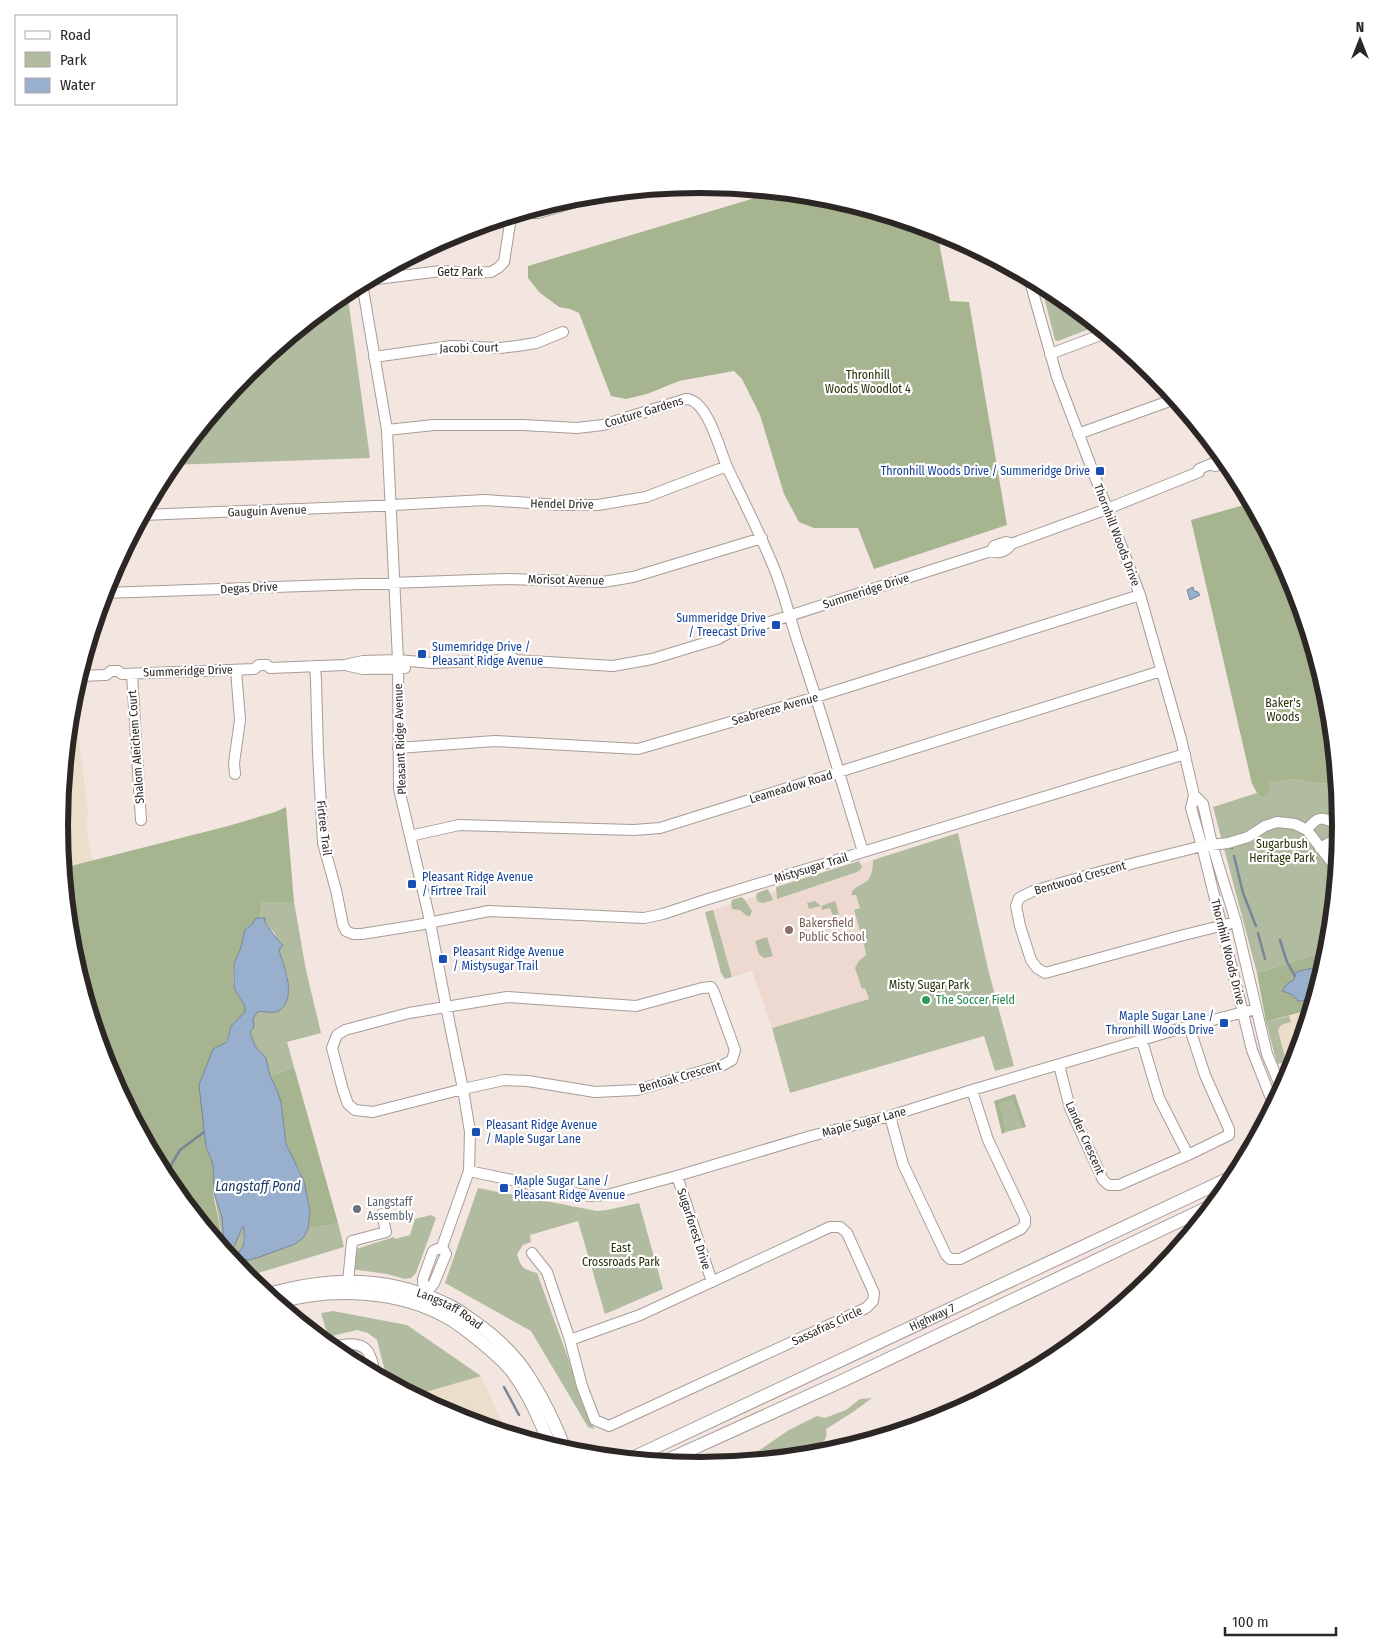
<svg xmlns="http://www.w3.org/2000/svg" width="1400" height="1652" font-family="'Fira Sans Condensed',sans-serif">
	<rect width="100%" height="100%" fill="#f3e6e1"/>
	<path fill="#ebdeca" d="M69 726H77L88 811 86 826 92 861 63 868 59 826Z
		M1311 1009 1292 1072 1290 1076 1281 1053 1273 1020Z
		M481 1376 508 1435 454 1418 417 1398 416 1395Z"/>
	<path fill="#edd9d0" d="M873 860V869L870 879 862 885 854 888 851 895H856L860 909 854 910 869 964 862 989 865 988 869 999 772 1028 752 971 732 977 713 910Z"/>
	<path fill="#b1bb9f" d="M1041 285 1056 293 1097 326 1058 341 1055 340Z
		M347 291 370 458 170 465 247 372Z
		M1295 779 1320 784 1337 782 1341 826 1329 950 1257 973 1213 807 1257 793 1252 784 1258 794 1268 782Z
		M958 833 988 969 1014 1066 995 1071 984 1036 790 1093 772 1028 869 999 865 988 862 989 855 968 858 962 866 955 865 949 854 910 860 908 856 895H851C855 879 873 892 873 860Z
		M859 861 862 867 860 870 857 872 777 899 776 887Z
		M768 889 773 900 763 903 758 902 756 897 757 893Z
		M741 897 744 899 752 911 750 916H747L740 910 732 909 731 904 732 900Z
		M815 901 821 906 835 901 839 914 833 916 830 908 822 910 821 906 809 909 807 903Z
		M262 902H294L306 970 321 1033 287 1042 294 1067 270 1076 266 1058 255 1046 250 1032 254 1027 253 1019 257 1012H274L288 978 279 950V943L274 932 265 923V918H260Z
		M713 910 732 977 725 979 721 973 705 912Z
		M767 937 773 956 764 958 759 954 755 941Z
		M1289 1016 1291 1022 1281 1025 1278 1030 1286 1062 1277 1064 1266 1022Z
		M1012 1099 1022 1128 1006 1132 998 1104Z
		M478 1188 597 1211 607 1210 639 1203 663 1289 605 1314 578 1221 530 1235 531 1242 523 1245 517 1254C521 1268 523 1269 537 1273L594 1429 588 1427 531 1331 445 1283Z
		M214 1193 222 1217 239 1232 242 1226 244 1228C242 1242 248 1245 235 1255L241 1257 303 1238 308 1229 338 1223 344 1247 245 1277 225 1254Z
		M431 1215 436 1218 416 1273 411 1278 405 1279 387 1274 351 1269 356 1249 394 1237 395 1239 410 1235 415 1219Z
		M333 1311 407 1325 481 1376 412 1396 388 1383 377 1340 368 1333 357 1330 328 1337 321 1313Z
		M872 1398 853 1412 826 1429C831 1450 800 1447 790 1458L732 1464 748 1458 789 1430 817 1416 825 1418 846 1410 860 1399Z"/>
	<path fill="#a7b490" d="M775 192 825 197 937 231 950 301 969 302 1007 525 874 569 858 528H814L799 522 784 494 760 415 742 379 734 371 679 381 647 394 626 399 611 396 579 313 570 309 559 307 539 292 528 278V266Z
		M1251 503 1293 581 1329 701 1337 782 1320 784 1295 779 1269 782 1268 794 1263 797 1258 794 1252 784 1191 520Z
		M286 807 294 902H262L260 918 245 930 241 947 234 964 233 978 234 988 245 1006V1012L231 1026 203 1117 206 1147 213 1163V1193L225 1253 167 1182 107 1071 71 951 63 868 228 826 275 812Z
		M1329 950 1324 967 1322 968 1318 967 1295 974 1294 980 1282 991 1314 1000 1311 1009 1266 1022 1257 973Z
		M294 1067 338 1223 308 1229 310 1211 307 1194 300 1171 291 1157 286 1144 281 1102 270 1076Z
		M1015 1094 1026 1127 1022 1128 1012 1099 999 1104 1006 1132 1002 1134 994 1101Z"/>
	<path fill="#99afce" stroke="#78869b" d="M1193 587 1194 591 1198 592 1200 595 1190 600 1187 590Z
		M256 918H265V923C270 928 278 942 283 945L279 950C284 966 297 997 280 1010 274 1015 264 1010 257 1012L253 1019 254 1027 250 1032 255 1046 266 1058 270 1076 277 1090 281 1102 286 1144 304 1181 310 1211 308 1229 303 1238 295 1244 265 1255 250 1260H243L241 1257 234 1255 236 1251 239 1252C247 1243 243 1237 244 1228L243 1226 231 1253H228L224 1247 222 1217 214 1193 213 1164 206 1147 199 1085 213 1049 227 1042 231 1026 245 1012V1006L234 988V964L241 947 245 930 253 923Z
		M1319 967 1322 968 1324 967 1314 1000 1298 1001 1291 994 1282 991 1287 984 1294 980V974L1299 971Z"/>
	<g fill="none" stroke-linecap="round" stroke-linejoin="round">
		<path stroke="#78869b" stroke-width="2.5" d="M1232 847V848
			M1234 856 1243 893 1256 926
			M1258 933 1265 959
			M1280 940 1287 962 1295 976
			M164 1177 180 1150 204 1132
			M504 1387 519 1415
			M530 1440 531 1442"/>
		<defs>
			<path id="minor" d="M524 213H538L603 194
				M1029 278 1057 377 1140 595 1181 739 1194 795 1191 808 1202 846 1252 1050 1274 1106
				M368 280 441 271 473 273 491 272 498 268 504 262 511 217
				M362 283 387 430 398 660 399 789 428 912 446 1006 463 1089 470 1132 469 1171 442 1247 433 1251 423 1279 424 1295
				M1050 354 1106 333
				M374 357 452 346 500 348 517 346 536 343 563 332
				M387 430 434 425H523L577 428 603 425 686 399C707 399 720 450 727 467 744 502 762 537 776 573 785 597 791 622 799 646 822 714 842 783 863 852
				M1078 434 1175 399
				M142 515 375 506 485 500 560 505H598L646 497 727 466
				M991 551 994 546 1006 542 1011 544
				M104 593 504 579 603 582 633 577 762 538
				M315 666 316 680 318 753 323 843 336 890 343 925 346 931 353 934H362L418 925 489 911 644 918 663 914 705 900 1185 754
				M349 666 363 669 405 668
				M132 674 141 820
				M79 676 106 675 111 671H118L122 674 254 669 259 665H267L270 668 345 665 363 661 398 660 432 663 499 660 504 656H511L515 660 613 666 652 659 718 639 732 631H742L991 551C999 554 1007 551 1011 544L1107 509 1199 472V469L1211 464 1215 466 1227 462
				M398 748 495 741 638 749 816 697 1140 595
				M235 774 234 763 240 720 236 670
				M1194 795 1203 804 1212 844 1236 922 1267 1054 1282 1090
				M1307 830C1316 817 1321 816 1335 823L1338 831 1334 840 1320 848
				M410 836 459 825 634 830 660 828 1161 671
				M1236 922 1180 936 1045 973 1037 968 1031 960 1020 926 1016 906 1019 898 1033 891 1103 871 1202 846 1228 843 1248 837 1265 826 1277 822 1295 824 1307 830 1333 864
				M711 987 714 992 735 1050 732 1060 723 1065 637 1090 595 1092 528 1081 504 1080 463 1089 373 1112 355 1110 348 1104 343 1090 332 1048 337 1035 345 1030 409 1013 507 997 636 1006 702 988Z
				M1142 1041 1159 1098 1188 1155
				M1059 1065 1070 1108 1103 1180 1109 1185H1119L1188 1155 1229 1135V1129L1205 1075 1189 1026
				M890 1116 903 1164 946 1255 950 1259H960L1021 1229 1025 1224V1218L988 1140 972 1090
				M469 1171 589 1196 607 1195 677 1176 811 1136 890 1116 972 1090 1189 1026 1256 1009
				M677 1176 712 1282
				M532 1253 547 1272 570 1340 582 1386 595 1420 609 1426 866 1308 873 1301 874 1293 847 1233 840 1227H830L640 1315 570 1340
				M348 1282 352 1241 386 1232 382 1214
				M423 1298 434 1283 446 1254 442 1247
				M330 1348C343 1344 364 1339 370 1356 373 1362 374 1369 375 1376"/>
			<g id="major">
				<path id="s1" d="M265 1295C331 1276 392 1275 454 1308 462 1312 469 1318 476 1323 497 1338 518 1358 531 1380 545 1402 557 1428 566 1452"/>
				<path d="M275 1303C330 1287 399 1289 450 1319 457 1323 464 1329 471 1334 485 1345 500 1357 511 1370 529 1394 540 1420 551 1448"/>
				<path id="s2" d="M628 1460 1238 1174"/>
				<path d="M661 1463 844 1380 1215 1204"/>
			</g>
			<path id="highway" d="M942 1420 1070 1348"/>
		</defs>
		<use href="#minor" stroke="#a79c97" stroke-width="12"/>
		<use href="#major" stroke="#a79c97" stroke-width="14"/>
		<use href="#highway" stroke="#a79c97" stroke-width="17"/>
		<use href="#minor" stroke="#fff" stroke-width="10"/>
		<use href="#major" stroke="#fff" stroke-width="12"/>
		<use href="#highway" stroke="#fff" stroke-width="15"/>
	</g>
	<g fill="#1a4fb4" stroke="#fff" stroke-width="2">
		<rect x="1095" y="466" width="10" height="10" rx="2.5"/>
		<rect x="771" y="620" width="10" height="10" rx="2.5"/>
		<rect x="417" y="649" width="10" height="10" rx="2.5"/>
		<rect x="407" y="879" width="10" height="10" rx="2.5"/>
		<rect x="438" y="954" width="10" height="10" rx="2.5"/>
		<rect x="1219" y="1018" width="10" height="10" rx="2.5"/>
		<rect x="471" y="1127" width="10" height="10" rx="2.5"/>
		<rect x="499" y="1183" width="10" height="10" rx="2.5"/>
	</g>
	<circle fill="#8d6e63" stroke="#fff" stroke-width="2" cx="789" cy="930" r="5"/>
	<circle fill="#2e9e5b" stroke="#fff" stroke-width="2" cx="926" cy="1000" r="5"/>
	<circle fill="#6b7280" stroke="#fff" stroke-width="2" cx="357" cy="1209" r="5"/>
	<g text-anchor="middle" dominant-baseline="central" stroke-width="4.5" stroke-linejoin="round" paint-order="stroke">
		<g font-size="12" fill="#2c2725" stroke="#fff">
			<text x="460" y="272">Getz Park</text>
			<text transform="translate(469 348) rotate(-1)">Jacobi Court</text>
			<text transform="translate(644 412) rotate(-17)">Couture Gardens</text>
			<text transform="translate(562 504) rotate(1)">Hendel Drive</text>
			<text transform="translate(267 511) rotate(-2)">Gauguin Avenue</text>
			<text transform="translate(1117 535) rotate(69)">Thornhill Woods Drive</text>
			<text transform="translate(566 580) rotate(1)">Morisot Avenue</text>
			<text transform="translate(249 588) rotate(-3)">Degas Drive</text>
			<text transform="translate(866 591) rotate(-18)">Summeridge Drive</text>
			<text transform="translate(188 671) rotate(-2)">Summeridge Drive</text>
			<text transform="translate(775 709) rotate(-16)">Seabreeze Avenue</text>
			<text transform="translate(400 739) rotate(-92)">Pleasant Ridge Avenue</text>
			<text transform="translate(136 747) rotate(-94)">Shalom Aleichem Court</text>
			<text transform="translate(791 787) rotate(-17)">Leameadow Road</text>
			<text transform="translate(324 828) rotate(83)">Firtree Trail</text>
			<text transform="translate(811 868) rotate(-17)">Mistysugar Trail</text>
			<text transform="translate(1080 878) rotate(-16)">Bentwood Crescent</text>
			<text transform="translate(1228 952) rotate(76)">Thornhill Woods Drive</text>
			<text transform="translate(680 1077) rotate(-16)">Bentoak Crescent</text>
			<text transform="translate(864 1122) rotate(-15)">Maple Sugar Lane</text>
			<text transform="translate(1085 1138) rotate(66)">Lander Crescent</text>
			<text transform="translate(694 1229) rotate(72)">Sugarforest Drive</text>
			<text stroke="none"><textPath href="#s1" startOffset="191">Langstaff Road</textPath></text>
			<text stroke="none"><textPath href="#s2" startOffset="336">Highway 7</textPath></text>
			<text transform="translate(827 1326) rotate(-25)">Sassafras Circle</text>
		</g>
		<g font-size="12" fill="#263106" stroke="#fff">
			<text x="868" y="375">Thronhill<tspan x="868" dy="14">Woods Woodlot 4</tspan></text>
			<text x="1283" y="703">Baker's<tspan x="1283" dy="14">Woods</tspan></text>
			<text x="1282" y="844">Sugarbush<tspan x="1282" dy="14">Heritage Park</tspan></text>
			<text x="929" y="985">Misty Sugar Park</text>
			<text x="621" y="1248">East<tspan x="621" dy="14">Crossroads Park</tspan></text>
		</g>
		<g font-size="12" fill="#164399" stroke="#fff" text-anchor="start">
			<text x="1090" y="471" text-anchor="end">Thronhill Woods Drive / Summeridge Drive</text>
			<text x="766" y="618" text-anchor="end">Summeridge Drive<tspan x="766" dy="14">/ Treecast Drive</tspan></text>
			<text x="432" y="647">Sumemridge Drive /<tspan x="432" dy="14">Pleasant Ridge Avenue</tspan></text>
			<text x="422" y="877">Pleasant Ridge Avenue<tspan x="422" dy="14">/ Firtree Trail</tspan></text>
			<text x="453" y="952">Pleasant Ridge Avenue<tspan x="453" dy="14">/ Mistysugar Trail</tspan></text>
			<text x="1214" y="1016" text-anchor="end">Maple Sugar Lane /<tspan x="1214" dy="14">Thronhill Woods Drive</tspan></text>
			<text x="486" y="1125">Pleasant Ridge Avenue<tspan x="486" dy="14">/ Maple Sugar Lane</tspan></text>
			<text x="514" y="1181">Maple Sugar Lane /<tspan x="514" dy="14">Pleasant Ridge Avenue</tspan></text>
		</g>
		<g font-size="12" fill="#785e54" stroke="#fff" text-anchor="start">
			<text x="799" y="923">Bakersfield<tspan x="799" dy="14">Public School</tspan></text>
		</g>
		<g font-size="12" fill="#27864d" stroke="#fff" text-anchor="start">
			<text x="936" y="1000">The Soccer Field</text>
		</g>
		<g font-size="12" fill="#5b616d" stroke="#fff" text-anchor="start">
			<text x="367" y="1202">Langstaff<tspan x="367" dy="14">Assembly</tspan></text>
		</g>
		<g font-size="14" font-style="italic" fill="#1d3b64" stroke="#fff">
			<text x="258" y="1186">Langstaff Pond</text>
		</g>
	</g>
	<path d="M0 0H1400V1652H0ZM68 825a632 632 0 1 1 1264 0a632 632 0 1 1-1264 0Z" fill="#fff" fill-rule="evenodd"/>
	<path fill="none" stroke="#2c2725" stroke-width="6" d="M68 825a632 632 0 1 1 1264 0a632 632 0 1 1-1264 0Z"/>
	<rect x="15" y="15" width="162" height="90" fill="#ffffff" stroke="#aba9a8"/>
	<rect x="25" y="31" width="25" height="8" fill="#ffffff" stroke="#aba9a8"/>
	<text x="60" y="40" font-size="15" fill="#2c2725">Road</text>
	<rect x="25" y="52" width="25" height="15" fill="#b1bb9f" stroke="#aba9a8"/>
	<text x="60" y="65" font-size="15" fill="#2c2725">Park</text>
	<rect x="25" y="78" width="25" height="15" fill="#99afce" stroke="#aba9a8"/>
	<text x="60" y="90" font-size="15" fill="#2c2725">Water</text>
	<g transform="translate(1360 40)" stroke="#ffffff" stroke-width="4" paint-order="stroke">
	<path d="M0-4L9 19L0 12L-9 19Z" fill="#2c2725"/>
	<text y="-8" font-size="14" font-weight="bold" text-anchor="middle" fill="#2c2725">N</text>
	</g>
	<path d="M1225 1627v8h111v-8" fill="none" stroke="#2c2725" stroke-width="2.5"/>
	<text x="1232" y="1627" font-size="15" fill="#2c2725" stroke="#ffffff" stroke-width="4" paint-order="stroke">100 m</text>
</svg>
